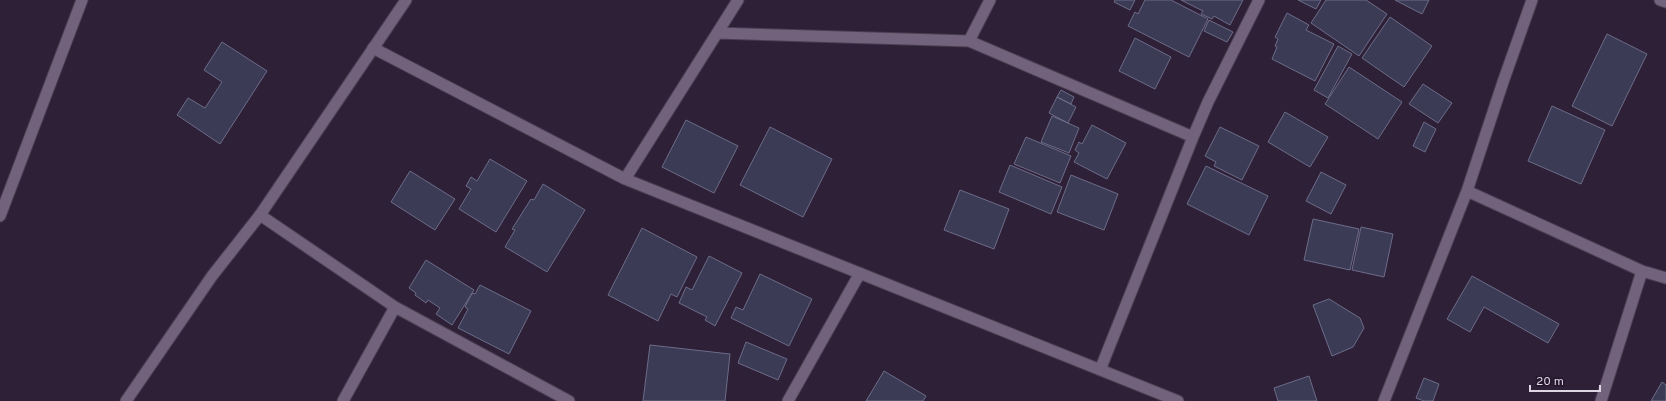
<svg xmlns="http://www.w3.org/2000/svg" width="1666" height="401" font-family="Overpass,sans-serif">
	<rect width="100%" height="100%" fill="#2e2036"/>
	<path fill="#3c3b55" stroke="#6d6c89" d="M1115 0H1135L1130 10 1114 2Z
		M1145 0H1171L1208 19 1189 57 1128 26 1135 12 1138 14Z
		M1181 0H1243L1230 25 1214 16 1212 19 1201 14 1203 11Z
		M1298 0H1321L1316 9Z
		M1326 0H1366L1387 14 1359 56 1311 23Z
		M1395 0H1429L1422 14Z
		M1287 13 1309 25 1306 30 1334 44 1315 81 1272 59 1277 47 1275 46 1278 39 1275 37Z
		M1390 17 1432 46 1404 87 1362 58Z
		M1209 20 1233 32 1227 42 1204 31Z
		M1607 34 1647 54 1612 126 1572 106Z
		M1135 38 1171 57 1155 89 1119 71Z
		M222 42 267 71 220 144 177 115 188 98 205 108 222 82 204 70Z
		M1338 46 1352 54 1328 98 1314 90Z
		M1349 67 1402 102 1378 139 1325 104Z
		M1423 84 1452 103 1438 123 1409 104Z
		M1061 90 1074 97 1071 104 1057 97Z
		M1057 97 1076 107 1068 123 1049 113Z
		M1552 106 1605 130 1581 184 1528 161Z
		M1285 112 1328 137 1310 167 1268 142Z
		M1052 116 1079 128 1069 153 1041 142Z
		M686 120 738 146 714 193 662 167Z
		M1424 122 1436 129 1425 152 1413 146Z
		M1092 125 1126 143 1107 179 1074 162 1079 153 1075 150 1079 142 1082 144Z
		M770 127 832 159 803 217 740 185Z
		M1220 127 1259 146 1242 180 1214 166 1216 162 1205 156Z
		M1026 137 1071 156 1060 183 1014 164Z
		M490 159 527 181 496 232 459 209 471 189 466 186 471 177 477 181Z
		M1010 165 1062 187 1051 214 999 192Z
		M1206 166 1268 196 1249 235 1187 204Z
		M410 171 455 199 435 230 391 202Z
		M1321 172 1346 185 1331 214 1306 201Z
		M1071 175 1118 194 1104 230 1057 212Z
		M543 184 585 210 547 272 505 247 515 230 512 229 531 199 534 200Z
		M960 190 1009 209 994 249 944 230Z
		M1313 219 1359 229 1350 270 1304 260Z
		M1361 227 1393 234 1384 277 1352 270Z
		M642 228 697 257 677 297 671 294 658 321 608 295Z
		M709 256 742 273 715 326 705 320 707 317 679 303 686 287 692 290Z
		M426 260 474 290 452 325 436 314 440 308 428 300 426 303 415 295 416 293 409 288Z
		M760 274 812 299 789 346 731 318 736 307 743 310Z
		M1472 276 1559 324 1548 343 1484 307 1470 332 1447 319Z
		M480 285 531 311 509 354 458 328 468 309 465 307 472 293 475 294Z
		M1329 299 1360 318 1364 328 1353 347 1332 356 1313 305Z
		M746 342 787 359 778 380 738 363Z
		M650 345 730 354 725 401H643Z
		M884 371 926 396 923 401H866Z
		M1309 376 1317 401H1278L1274 388Z
		M1424 378 1439 384 1433 401H1424L1416 398Z
		M1662 382 1666 385V401H1651Z"/>
	<g fill="none" stroke-linecap="round" stroke-linejoin="round">
		<defs>
			<path id="service" d="M0 216 82 0"/>
			<path id="minor" d="M1660 0 1666 2
				M717 33 969 41 990 0
				M969 41 1193 137
				M373 48 625 179 1178 401
				M625 179 738 0
				M1467 191 1642 271 1666 278
				M260 215 395 307 569 401
				M1100 370 1193 137 1208 102 1259 0
				M343 401 395 307
				M788 401 860 273
				M1384 401 1467 191 1503 82 1532 0
				M1601 401 1642 271"/>
			<path id="tertiary" d="M126 401 212 276 260 215 406 0"/>
		</defs>
		<use href="#service" stroke="#4a3e51" stroke-width="13"/>
		<use href="#minor" stroke="#4a3e51" stroke-width="13"/>
		<use href="#tertiary" stroke="#4a3e51" stroke-width="13"/>
		<use href="#service" stroke="#72627c" stroke-width="11"/>
		<use href="#minor" stroke="#72627c" stroke-width="11"/>
		<use href="#tertiary" stroke="#72627c" stroke-width="11"/>
	</g>
	<path d="M1530 385v6h70v-6" fill="none" stroke="#ded6e5" stroke-width="2"/>
	<text x="1536" y="385" font-size="12" fill="#ded6e5" stroke="#24162c" stroke-width="3" paint-order="stroke">20 m</text>
</svg>
